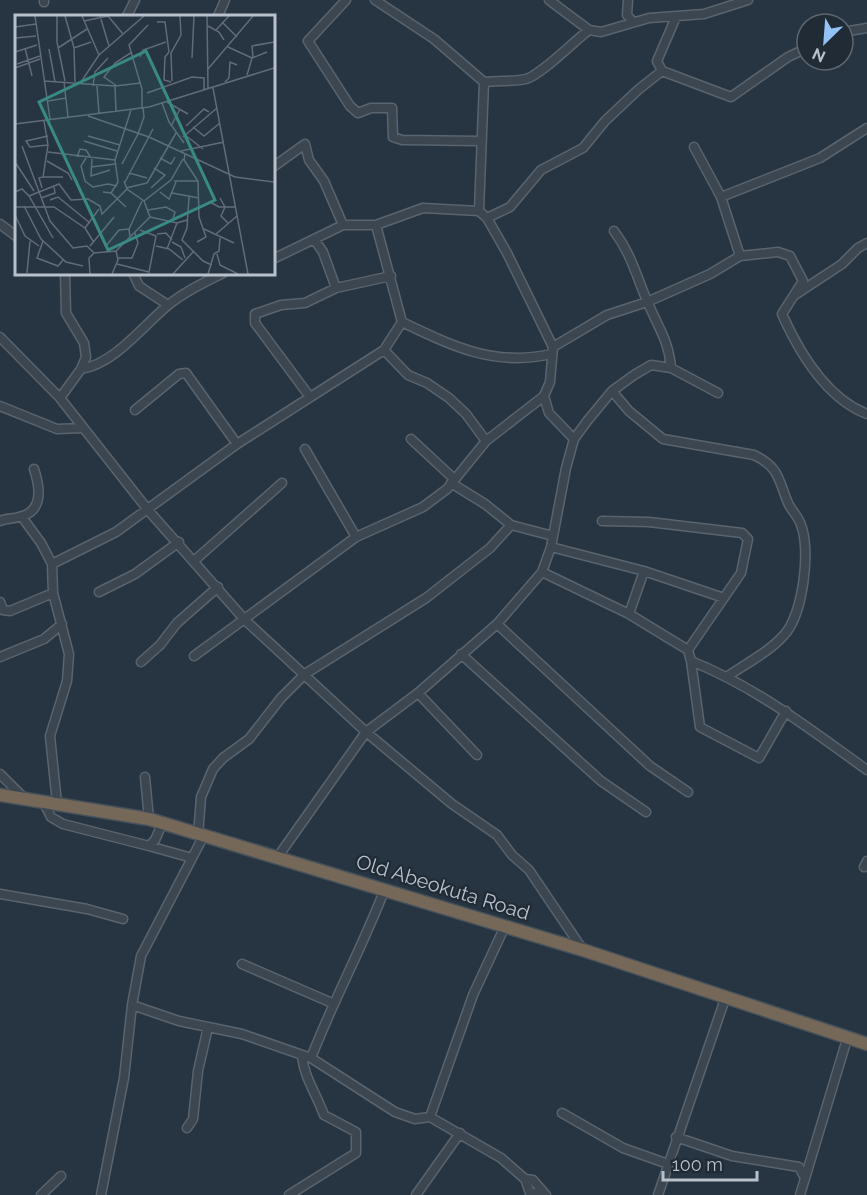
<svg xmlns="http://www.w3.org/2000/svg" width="867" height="1195" font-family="Raleway,sans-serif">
	<rect width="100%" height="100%" fill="#273441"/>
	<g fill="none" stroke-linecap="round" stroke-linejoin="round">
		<defs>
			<path id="minor" d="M44 0V2
				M346 0 308 41 350 106 358 113 371 108H392L393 137 402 140 479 141
				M375 0 434 39 484 82C497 80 513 82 526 79 541 75 573 42 589 30L601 32 649 18 704 14 748 0
				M549 0 589 30
				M628 0 627 15 633 22
				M127 16 135 0
				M218 16 225 0
				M843 32 867 28
				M662 71 731 97 788 57 807 48
				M694 147 721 197 740 256
				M273 167 305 144 309 160 324 181 343 225
				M721 197 820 158 867 128
				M487 218 510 207 541 170 583 148 605 121 639 89 662 71 657 61 676 17
				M0 224 16 236
				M614 231C632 255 636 276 648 303 658 327 669 341 671 368L718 393
				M314 239 323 252 336 288
				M273 259 343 225H376L423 208 479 211
				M133 273 139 286 168 305
				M795 295 842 264 858 248 867 243
				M402 322C452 346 494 367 551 354
				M0 337 60 398 148 510 245 620 366 732 452 804 497 835 512 855 529 870 583 950
				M553 347 607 315 647 302 710 274 740 256 778 252 790 256 803 281 782 314C799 352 826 398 867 414
				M384 350 408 375 427 383 449 398 466 414 486 441
				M81 369C114 364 142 327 167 306 184 292 203 283 223 273
				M612 391 629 411 663 439 754 455C781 468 778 481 789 505 793 512 799 518 801 525 811 550 803 615 784 635 769 652 747 663 728 676
				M544 396 549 413 574 439
				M310 397 255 323V314L281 305 305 303 336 288 391 276
				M60 398 81 369 86 357 84 343 66 313 65 273
				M0 406 57 429 83 428
				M135 410 179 374 186 373 237 444
				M411 439 453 478
				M305 449 356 537
				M451 483 485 504 511 525 553 536
				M22 517 41 543 52 564 53 593 69 654 67 681 50 736 57 803
				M0 521C6 518 12 519 19 517 44 512 40 487 34 469
				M602 521 649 522 742 533 748 539 741 573 688 650
				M551 547 644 571 724 598
				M195 560 282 483
				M52 564 116 532 237 444 384 350 402 322 376 225
				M542 572 629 614 688 650 691 661C756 687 810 729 867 770
				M99 592 135 574 179 542
				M0 602 3 610 10 611 53 593
				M629 614 644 571
				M497 624 650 766 688 792
				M461 654 601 781 646 812
				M194 656 356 537 423 507 447 489 486 441 544 396 550 382 553 347 507 253 487 218 479 211 484 82
				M0 657 44 639 62 624
				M691 661 700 727 759 758 786 711
				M141 662 160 645 177 623 218 587
				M418 693 477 755
				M0 774 24 798
				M145 777 149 819
				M43 801 51 817 63 824 149 846 155 840 162 824
				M198 836 201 797 213 769 223 758 249 739 281 698 305 674 426 598 490 548 511 525
				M149 846 192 858
				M277 858 366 732 418 693 497 624 542 572 551 547 566 468 574 439 588 420 612 391 634 375 651 365 671 368
				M864 867 867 861
				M0 894 87 909 123 919
				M242 964 332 1003
				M132 1005 179 1021 242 1034 311 1058 395 1112 415 1119 430 1117 501 1158 525 1179 533 1180 546 1195
				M311 1058C333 1001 362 948 384 891
				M562 1113 623 1148 668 1164
				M430 1117 473 995 505 926
				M187 1128 193 1119 198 1071 208 1027
				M676 1137 732 1156 799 1167 805 1178
				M525 1179 530 1193 545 1194
				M41 1195 61 1176
				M101 1195 124 1078 132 1005 141 956 203 837
				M289 1195 356 1153V1132L324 1115C316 1093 305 1079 302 1057
				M416 1195 460 1133
				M658 1195 726 996
				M800 1195 847 1039"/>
			<path id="highway" d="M0 795 149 819 583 950 867 1044"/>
		</defs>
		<use href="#minor" stroke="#59646e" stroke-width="11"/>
		<use href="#highway" stroke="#46515b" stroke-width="15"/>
		<use href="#minor" stroke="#3b4651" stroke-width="8"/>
		<use href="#highway" stroke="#766858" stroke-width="12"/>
	</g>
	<g text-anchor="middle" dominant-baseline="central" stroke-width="4.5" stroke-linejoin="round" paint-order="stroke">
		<g font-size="20" fill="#b8c1cb" stroke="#202b36">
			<text transform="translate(443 887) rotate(17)">Old Abeokuta Road</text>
		</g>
	</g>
	<g transform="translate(15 15)">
		<rect width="260" height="260" fill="#273441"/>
		<path fill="none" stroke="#616c78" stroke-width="1.5" d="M20 1 35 104M42 1V27L50 66M50 1 59 33 76 27M67 1 84 40M85 1 94 31M93 1 108 19M192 1 193 73M69 6 93 1M142 7H150L154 37M207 7 222 22M193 11 204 17 209 25M0 12 21 9M201 15 214 1M0 23 21 21M213 32 237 43M10 33 17 61M43 33 72 14M34 34 40 67M59 34 60 67M0 37 22 30M154 37 150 42 149 65 156 67M125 42 128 35 151 27M177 43 179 1M238 43 237 31 259 27M2 49 25 41M0 53 25 44M193 54 238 1M232 60 237 43 252 37M29 66 100 71 126 68M157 66 156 38 166 20 165 1M49 67 53 102M66 67 84 40 129 1M210 67 214 63 215 47 222 50M78 71 80 57 93 43M82 71 84 99M100 71 101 96M102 71 89 62 100 48 117 37M198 73 233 259M132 78 177 62 189 63V75M33 86 51 83M152 87 173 99M147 88 154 107 169 128M127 93V74L114 30 133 10M73 101 134 122 220 162 259 167M0 109 134 92 259 53M156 111 165 94M171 111 189 94 194 97M178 112 189 121 205 108M170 120 188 134M33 121 11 126 15 132 33 130M73 121 105 130M168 122 202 93M69 126 102 136M7 131 35 206 58 233 72 231 79 238M166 136 209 127M33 137 100 145M170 139 169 145 183 166 184 202 191 222 182 227M62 142 65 134 71 135 76 143M71 143 66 151 70 166 78 172 93 169 102 171M145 143 156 149 160 142M77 144 76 161 95 155M32 146 53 158 57 165M0 147 19 176M107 149 123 119 129 102 128 93M76 152 100 149M114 158 132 163M28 162H48M109 166 112 174 129 186 135 202M159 166H183M110 167 138 114M132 168 161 118M27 173 24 163 28 162 33 130 29 106M111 173 132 168M136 173 150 160 139 153M0 177 7 174 14 181 38 223M88 177 96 178 111 192M145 177 154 184 161 167M96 178 103 167 100 145 116 95M157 178 184 183M14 181 44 169 56 185 73 184 85 191 87 199 112 174M174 182 172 213 167 225 188 246 197 250M26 183 40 178 39 172M205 183 210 192 206 201 213 208M35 185 43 182 75 208M129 186 156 165 168 144M195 187 204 192H221M9 191 26 224 51 247 68 251M0 192H39L70 213 78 226M133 195 151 192 160 197 157 207M0 200 10 221 24 231M135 202 162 208 172 205M70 213 84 194M189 214 219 228M142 219 151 218 157 225M201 219 222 201M115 222 114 214 127 186M28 226 22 243 43 251 48 245M157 227 166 232 170 243M75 231 99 202M91 231 104 215 114 214M141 231 154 234 168 245M152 234 162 208M79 238 101 236 135 202M202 239 205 250 223 259M103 243H117L123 228 120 218M102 249 134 257 141 221 125 215M12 258 15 226M75 259 74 243 79 238M97 259 103 245 101 236M158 259 178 237M193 259 199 239 204 236 205 223"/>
		<path fill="#398985" fill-opacity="0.15" stroke="#398985" stroke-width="3" d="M131 36 200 185 93 235 24 87Z"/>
		<rect width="260" height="260" fill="none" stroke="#b8c1cb" stroke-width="3"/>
	</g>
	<g transform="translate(825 42) rotate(205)"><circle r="28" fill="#202b36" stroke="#5d6772" stroke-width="1.5"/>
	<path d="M0-4.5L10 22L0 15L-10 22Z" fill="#93c2f5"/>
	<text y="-9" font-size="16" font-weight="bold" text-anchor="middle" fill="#b8c1cb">N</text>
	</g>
	<path d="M663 1171v9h94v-9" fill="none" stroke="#b8c1cb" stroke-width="3"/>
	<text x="672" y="1171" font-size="18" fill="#b8c1cb" stroke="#202b36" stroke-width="4.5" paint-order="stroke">100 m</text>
</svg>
